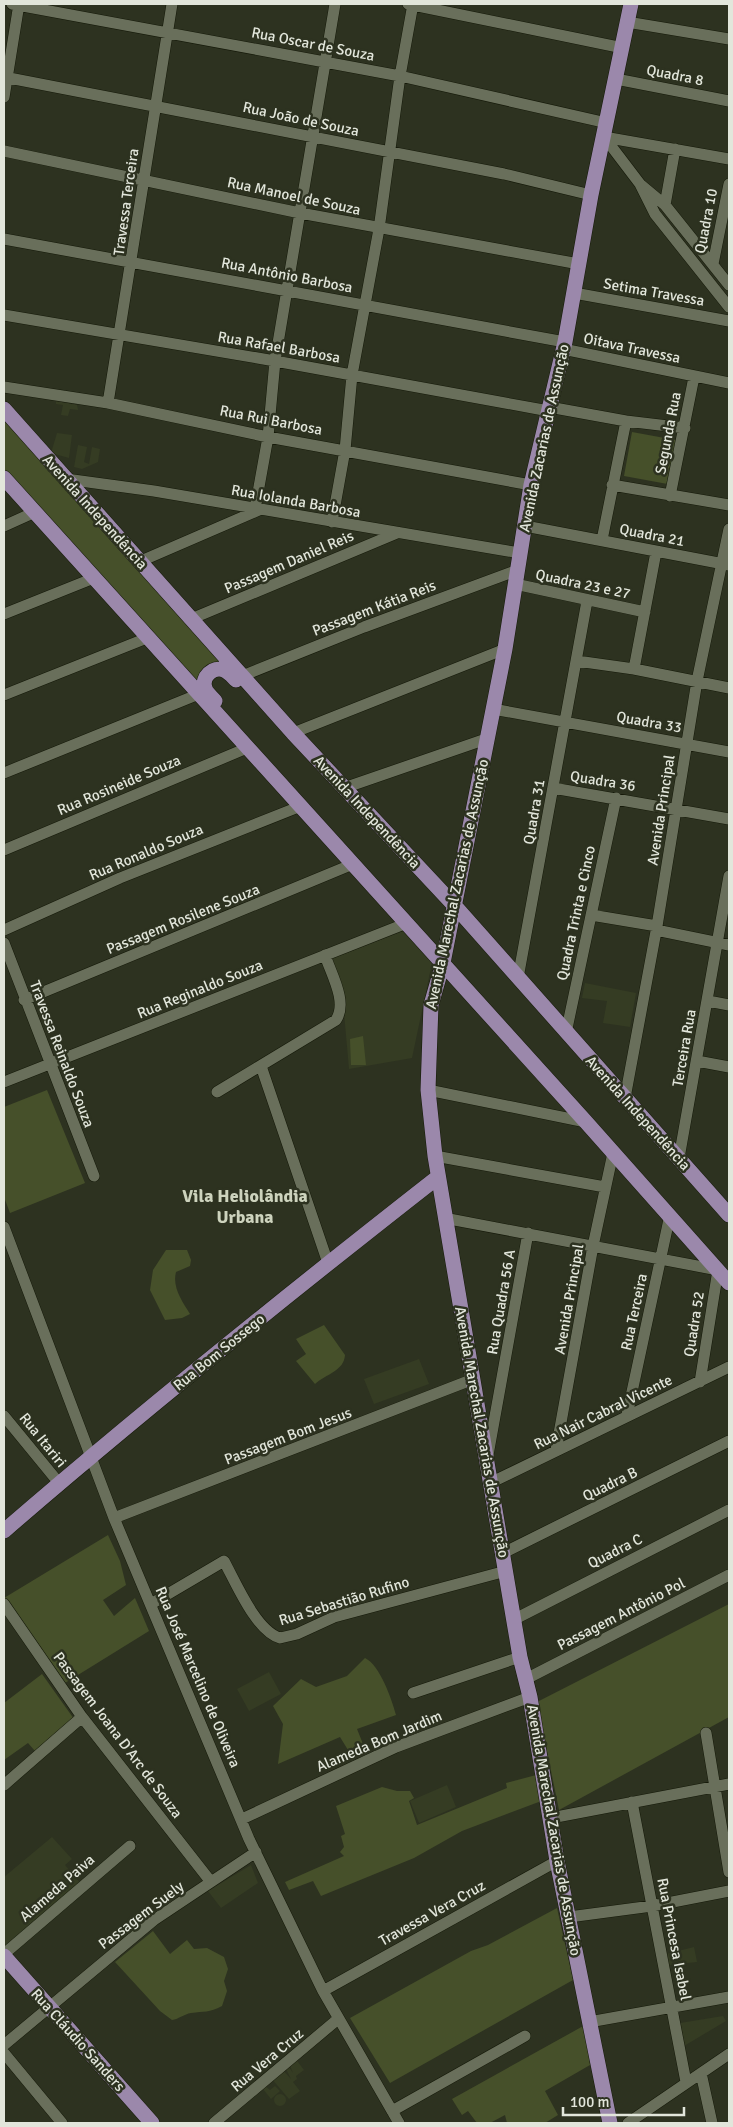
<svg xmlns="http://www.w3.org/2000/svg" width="733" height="2127" font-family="Signika,sans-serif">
	<rect width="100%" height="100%" fill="#2d3220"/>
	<path fill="#353c23" d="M56 401 77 405 78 410 70 409 68 416 61 415 63 405 56 404Z
		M57 433 72 435 69 458 51 453Z
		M78 445 87 447 84 462 89 464 92 447 100 449 98 462 82 469 74 467Z
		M406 930 432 963 412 1058 349 1069 342 990 331 959Z
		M585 983 636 993 630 1027 603 1023 607 1001 582 998Z
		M419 1359 429 1384 374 1404 364 1379Z
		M269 1672 281 1694 249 1711 237 1689Z
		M447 1785 456 1807 419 1823 410 1801Z
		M52 1837 72 1859 65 1865 81 1884 4 1949V1877Z
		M251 1865 258 1883 221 1908 208 1891Z
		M694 1947 697 1962 669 1965 666 1954Z
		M723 2016 726 2021 684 2046 680 2023Z
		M295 2058 304 2070 296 2076 297 2079 293 2082 300 2091 289 2099 271 2078 282 2069 291 2079 284 2065 287 2064 293 2073 289 2063Z
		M265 2086 270 2090 275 2086 280 2091 271 2099 263 2089Z
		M274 2100a6 6 0 1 1 12 0a6 6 0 1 1-12 0Z"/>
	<path fill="#46502a" d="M4 420 221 662 197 680 195 684 4 472Z
		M632 432 681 441 673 485 624 476Z
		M363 1036 366 1065H351L350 1039Z
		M47 1090 85 1183 10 1213 4 1197V1107Z
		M166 1250H187L191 1260 190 1266 176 1272C172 1287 182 1301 190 1314L182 1318 165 1320 150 1290 153 1270Z
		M324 1325 345 1355C344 1371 326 1374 315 1384L296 1361 306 1354 296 1339Z
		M108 1535 120 1561 126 1585 103 1600 114 1616 135 1598 149 1631 65 1683 4 1598Z
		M729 1604V1717L559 1810 537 1702Z
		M365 1658C380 1665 392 1700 396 1715L357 1729 365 1749 348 1750 340 1737 278 1764 283 1724 273 1706 301 1679 316 1687 347 1676Z
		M42 1674 74 1719 35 1751 28 1743 4 1760V1703Z
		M540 1774 544 1800 462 1831 414 1858 321 1896 313 1881 289 1890 285 1882 344 1856 340 1852 344 1847 341 1836 345 1834 336 1806 382 1787 397 1791H410L414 1798 409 1801 417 1825 507 1788 506 1783Z
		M557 1908 573 1980 390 2083 350 2018 471 1951 488 1945Z
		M153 1931 170 1954 187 1940 194 1949 207 1948 224 1957 228 1969 224 1981 227 1991 222 2006C209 2013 204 2011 191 2013 184 2014 179 2019 172 2020L160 2011 115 1962Z
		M585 2025 590 2065 545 2091 558 2115 545 2123H507L505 2115 490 2123H477L468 2111 462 2115 452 2099Z"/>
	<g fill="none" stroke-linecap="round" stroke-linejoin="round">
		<defs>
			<path id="minor" d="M12 4 400 76 607 123
				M408 4 623 48
				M627 22 729 39
				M4 77 504 174 591 195
				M616 79 729 101
				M4 97 19 4
				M604 137 729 159
				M605 138 640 184 655 214 729 307
				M4 151 300 213 579 264
				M641 185 665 205 729 285
				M665 205 675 149
				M4 239 565 342
				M713 264 729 184
				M574 293 729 321
				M4 315 275 361 549 411
				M563 349 729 383
				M4 387 108 403 268 437 531 485
				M108 403 172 4
				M549 407 626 421 685 428
				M66 479 154 491 520 553
				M612 485 729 505
				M670 496 694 377
				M255 509 268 437 275 361 335 4
				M332 522 345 450 352 375 379 229 400 76 413 4
				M4 526 35 512
				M525 526 729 565
				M602 540 626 421
				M141 561 259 510
				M515 584 645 612
				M4 614 94 578
				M191 619 397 533
				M577 661 634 669 729 688
				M634 669 656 552
				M242 676 364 627 518 570
				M4 695 147 638
				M493 709 729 752
				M293 733 505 649
				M4 773 199 694
				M344 788 486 739
				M553 788 729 819
				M4 850 247 748
				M591 915 657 926
				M4 930 120 878 301 806
				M656 930 729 945
				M4 943 94 1176
				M518 978 587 601
				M24 1000 353 864
				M708 1001 729 1005
				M566 1033 616 798
				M697 1061 729 1067
				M261 1066 328 1263
				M4 1082 407 923
				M428 1090 586 1122
				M217 1092 336 1020C348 1002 331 974 325 955
				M625 1098 657 926 697 681 729 529
				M435 1156 605 1187
				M679 1158 729 876
				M444 1218 718 1270 700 1382
				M4 1227 114 1518 249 1839 323 1991 399 2123
				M627 1415 670 1215
				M4 1416 59 1483
				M556 1450 593 1246 613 1153
				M488 1455 528 1233
				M490 1483 729 1367
				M114 1518 471 1380
				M503 1553 729 1441
				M4 1604 82 1717 211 1882
				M151 1604 224 1561C236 1583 256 1631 280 1638L297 1634 334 1617 506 1571
				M515 1619 729 1510
				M526 1679 729 1575
				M413 1693 520 1657
				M706 1733 729 1872
				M4 1785 82 1717
				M632 1802 686 2082
				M551 1818 729 1784
				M242 1819 396 1747 530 1697
				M569 1917 652 1906 729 1891
				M4 1954 130 1846
				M323 1991 557 1861
				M589 2022 729 1997
				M4 2045 154 1920 256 1852
				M4 2053 62 2123
				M701 2073 712 2123
				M392 2111 525 2036
				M214 2123 338 2019
				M628 2123 729 2054"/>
			<path id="major" d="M4 409 293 733 454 905 729 1215
				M4 478 586 1122 729 1283
				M215 701C212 697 206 693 205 688 201 677 213 666 224 670 229 672 232 676 236 680
				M4 1531C145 1409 291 1292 438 1177
				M4 1956 152 2123
				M610 2123 557 1861 530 1697 520 1657 435 1156 428 1090 431 1005 443 963 505 649 531 485 565 342 591 195 631 4"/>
		</defs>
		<use href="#minor" stroke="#151909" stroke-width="12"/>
		<use href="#major" stroke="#151909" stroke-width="16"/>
		<use href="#minor" stroke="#696f5b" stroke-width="11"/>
		<use href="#major" stroke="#9b88ab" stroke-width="15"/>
	</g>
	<g text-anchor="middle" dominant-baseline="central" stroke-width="5" stroke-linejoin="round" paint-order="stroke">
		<g font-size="15" fill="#e2e6db" stroke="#2d3220">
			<text transform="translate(313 44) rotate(11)">Rua Oscar de Souza</text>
			<text transform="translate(675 75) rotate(11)">Quadra 8</text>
			<text transform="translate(301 119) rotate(12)">Rua João de Souza</text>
			<text transform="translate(294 196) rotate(12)">Rua Manoel de Souza</text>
			<text transform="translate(126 202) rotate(-82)">Travessa Terceira</text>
			<text transform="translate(706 221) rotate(-79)">Quadra 10</text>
			<text transform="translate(287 275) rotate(11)">Rua Antônio Barbosa</text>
			<text transform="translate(654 292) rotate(10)">Setima Travessa</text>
			<text transform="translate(279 347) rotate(10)">Rua Rafael Barbosa</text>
			<text transform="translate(632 348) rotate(12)">Oitava Travessa</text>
			<text transform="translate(271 420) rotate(11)">Rua Rui Barbosa</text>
			<text transform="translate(668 433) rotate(-79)">Segunda Rua</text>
			<text transform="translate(544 438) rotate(-78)">Avenida Zacarias de Assunção</text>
			<text transform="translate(296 501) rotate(10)">Rua Iolanda Barbosa</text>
			<text transform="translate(95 512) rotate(48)">Avenida Independência</text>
			<text transform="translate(652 535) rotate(11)">Quadra 21</text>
			<text transform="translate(289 562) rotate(-23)">Passagem Daniel Reis</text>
			<text transform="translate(583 584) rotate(12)">Quadra 23 e 27</text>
			<text transform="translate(374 608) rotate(-21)">Passagem Kátia Reis</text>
			<text transform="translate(649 722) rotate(10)">Quadra 33</text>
			<text transform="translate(603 781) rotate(9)">Quadra 36</text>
			<text transform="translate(119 785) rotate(-23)">Rua Rosineide Souza</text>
			<text transform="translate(661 810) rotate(-81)">Avenida Principal</text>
			<text transform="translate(367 812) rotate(47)">Avenida Independência</text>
			<text transform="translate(534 812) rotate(-80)">Quadra 31</text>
			<text transform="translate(146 852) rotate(-23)">Rua Ronaldo Souza</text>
			<text transform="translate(457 884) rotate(-78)">Avenida Marechal Zacarias de Assunção</text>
			<text transform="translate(576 913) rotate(-78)">Quadra Trinta e Cinco</text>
			<text transform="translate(183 919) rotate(-22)">Passagem Rosilene Souza</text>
			<text transform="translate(200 989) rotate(-22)">Rua Reginaldo Souza</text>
			<text transform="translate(684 1048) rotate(-80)">Terceira Rua</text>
			<text transform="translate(62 1054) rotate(69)">Travessa Reinaldo Souza</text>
			<text transform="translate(638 1113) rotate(48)">Avenida Independência</text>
			<text transform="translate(569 1299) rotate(-80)">Avenida Principal</text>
			<text transform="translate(501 1302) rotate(-80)">Rua Quadra 56 A</text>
			<text transform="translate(634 1312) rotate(-78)">Rua Terceira</text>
			<text transform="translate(694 1324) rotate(-81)">Quadra 52</text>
			<text transform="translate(219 1352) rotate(-39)">Rua Bom Sossego</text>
			<text transform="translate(603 1412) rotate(-26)">Rua Nair Cabral Vicente</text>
			<text transform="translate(482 1432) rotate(80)">Avenida Marechal Zacarias de Assunção</text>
			<text transform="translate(288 1436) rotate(-21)">Passagem Bom Jesus</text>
			<text transform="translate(43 1440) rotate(51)">Rua Itariri</text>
			<text transform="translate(610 1484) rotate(-26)">Quadra B</text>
			<text transform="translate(615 1551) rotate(-27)">Quadra C</text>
			<text transform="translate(344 1601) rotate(-17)">Rua Sebastião Rufino</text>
			<text transform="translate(621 1614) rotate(-27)">Passagem Antônio Pol</text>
			<text transform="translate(198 1677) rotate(67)">Rua José Marcelino de Oliveira</text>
			<text transform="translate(118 1735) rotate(53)">Passagem Joana D'Arc de Souza</text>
			<text transform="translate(379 1741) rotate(-23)">Alameda Bom Jardim</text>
			<text transform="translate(554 1830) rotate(80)">Avenida Marechal Zacarias de Assunção</text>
			<text transform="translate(57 1888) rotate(-41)">Alameda Paiva</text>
			<text transform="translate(432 1913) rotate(-29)">Travessa Vera Cruz</text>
			<text transform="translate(141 1915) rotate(-37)">Passagem Suely</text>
			<text transform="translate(674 1939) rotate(79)">Rua Princesa Isabel</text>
			<text transform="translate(78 2040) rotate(48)">Rua Cláudio Sanders</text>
			<text transform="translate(267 2060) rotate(-40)">Rua Vera Cruz</text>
		</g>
		<g font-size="18" font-weight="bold" fill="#cdd3bd" stroke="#2d3220">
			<text x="245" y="1196">Vila Heliolândia<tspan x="245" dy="21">Urbana</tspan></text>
		</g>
	</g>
	<rect width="733" height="2127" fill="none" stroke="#e2e6db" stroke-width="10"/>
	<path d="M563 2107v8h121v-8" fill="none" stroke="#e2e6db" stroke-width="2.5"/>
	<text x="570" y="2107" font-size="15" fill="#e2e6db" stroke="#2d3220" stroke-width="4" paint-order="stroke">100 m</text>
</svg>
